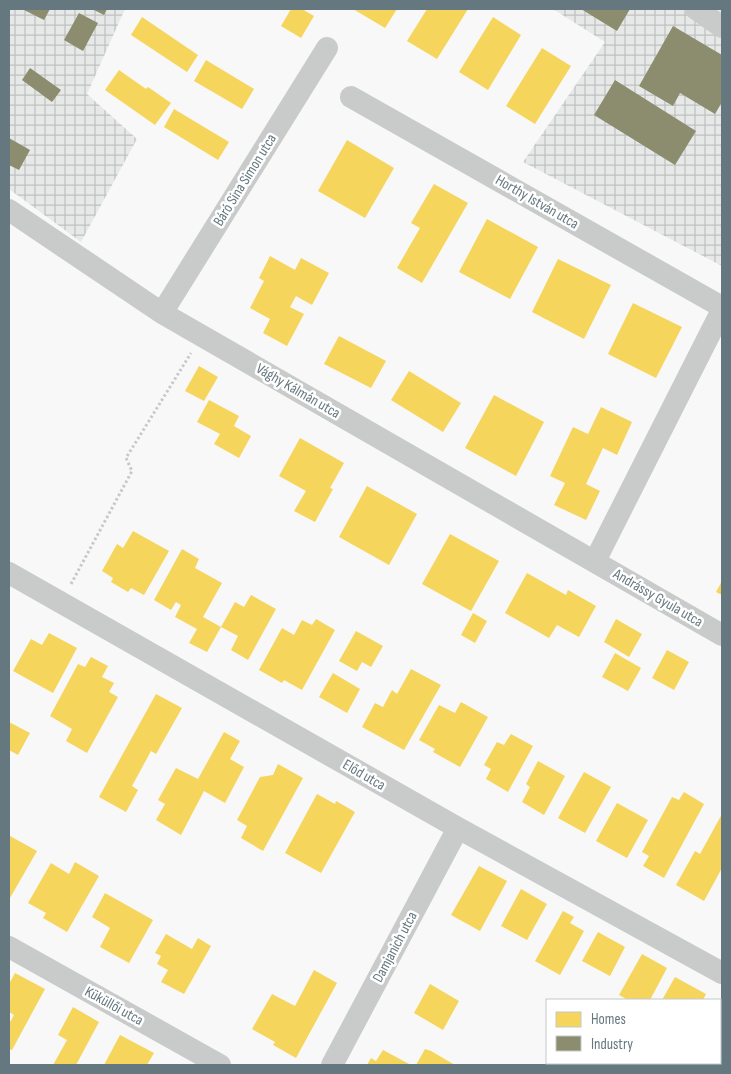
<svg xmlns="http://www.w3.org/2000/svg" width="731" height="1074" font-family="'Sofia Sans Condensed',sans-serif">
	<defs>
		<pattern id="industrial-grid" width="8" height="8" patternUnits="userSpaceOnUse" patternTransform="scale(1.25)"><rect width="8" height="8" fill="#e7e8e8"/><path d="M0 4h8M4 0v8" fill="none" stroke="#bfc1c1"/></pattern>
	</defs>
	<rect width="100%" height="100%" fill="#f8f8f8"/>
	<path fill="url(#industrial-grid)" d="M9 9H125L87 94 137 139 81 242 9 189Z
		M553 9H722V266L523 162 605 42Z"/>
	<path fill="#f6d55c" d="M291 9H302L314 16 301 38 281 26Z
		M353 9H397L385 28Z
		M427 9H468L437 59 407 41Z
		M142 17 198 55 187 72 131 35Z
		M493 17 521 35 488 90 459 72Z
		M542 48 571 66 535 124 506 106Z
		M206 60 254 89 242 109 194 81Z
		M119 70 146 89 148 87 171 103 155 125 105 90Z
		M174 109 229 142 218 160 164 127Z
		M347 140 394 168 365 218 318 191Z
		M434 184 468 203 422 283 397 268 420 228 411 223Z
		M487 219 538 247 510 299 459 272Z
		M270 256 295 270 301 258 329 273 312 305 296 296 290 307 304 314 287 346 263 333 270 319 250 308 264 281 259 278Z
		M558 259 611 285 584 339 532 312Z
		M633 303 682 327 656 378 608 354Z
		M339 336 386 361 371 388 324 364Z
		M199 366 218 377 204 401 185 391Z
		M409 371 461 403 443 432 391 400Z
		M494 395 544 422 516 476 465 448Z
		M209 400 239 416 234 426 251 436 239 458 214 444 220 434 197 422Z
		M601 407 632 422 617 455 603 448 586 484 600 491 586 520 554 505 565 483 550 476 573 427 588 434Z
		M300 438 344 463 330 488 333 489 315 522 294 511 306 491 279 476Z
		M367 486 417 514 389 565 339 537Z
		M133 531 169 551 144 595 131 588 128 592 111 582 113 578 102 571 117 544 123 548Z
		M450 534 499 561 471 611 422 584Z
		M182 549 199 559 195 568 222 583 203 617 221 627 207 652 189 643 197 629 175 617 181 605 176 602 171 610 154 600Z
		M527 573 566 595 568 590 596 606 579 637 557 625 549 638 505 613Z
		M722 581V595L716 592Z
		M251 595 276 609 248 660 231 650 238 636 221 627 235 602 244 607Z
		M473 613 487 621 475 643 461 635Z
		M316 619 335 630 302 690 284 680 282 683 259 670 282 628 294 635 302 620 312 625Z
		M616 619 642 634 629 657 604 642Z
		M356 631 383 646 371 667 362 662 357 671 339 661Z
		M49 633 77 648 53 693 13 671 31 639 42 645Z
		M667 650 689 662 674 690 652 678Z
		M615 653 641 668 628 691 602 677Z
		M91 657 108 666 102 677 114 683 109 692 118 697 87 753 66 741 72 729 50 716 78 664 85 667Z
		M411 669 441 685 404 750 362 727 375 703 383 707 392 690 397 694Z
		M333 673 360 689 347 713 319 697Z
		M156 694 182 708 156 754 151 751 132 786 138 790 126 812 99 797Z
		M461 702 488 717 460 767 433 752 435 749 419 740 439 705 455 713Z
		M9 722 30 733 18 755 9 750Z
		M224 732 240 741 230 759 244 767 225 803 204 791 181 835 156 820 165 804 158 800 176 768 198 779Z
		M511 734 533 746 508 792 486 779 491 769 484 765 497 742 504 745Z
		M538 761 565 776 544 815 522 802 530 787 526 784Z
		M278 764 303 778 263 851 241 838 247 826 237 820 260 777 273 775Z
		M584 772 611 787 585 833 558 818Z
		M684 792 704 804 664 878 643 866 649 856 642 852 672 797 679 800Z
		M317 794 335 804 336 801 355 812 321 873 285 853Z
		M617 803 648 820 627 858 596 841Z
		M722 814V868L704 901 676 885 695 851 700 854Z
		M10 836 37 851 10 898H9Z
		M75 862 99 876 67 932 43 918 46 913 28 903 51 863 69 874Z
		M479 866 507 881 480 931 451 915Z
		M521 889 547 904 527 940 501 926Z
		M105 893 153 920 129 963 100 947 110 928 92 917Z
		M563 911 574 917 570 923 584 931 560 975 535 961Z
		M598 932 625 947 610 976 582 961Z
		M166 934 192 949 198 938 211 946 184 994 161 982 168 970 157 964 161 956 155 953Z
		M642 954 667 968 650 1000H628L619 995Z
		M314 970 337 983 296 1058 273 1045 275 1042 252 1029 272 994 295 1006Z
		M15 973 45 989 12 1050 9 1049V1024L14 1015 9 1012V984Z
		M675 977 706 994 703 1000H662Z
		M430 984 459 1001 443 1030 414 1013Z
		M73 1007 99 1022 76 1065H53L67 1040 58 1035Z
		M120 1035 154 1053 147 1065H104Z
		M425 1049 431 1051 455 1065H416Z
		M383 1050 411 1065H367L371 1058 376 1061Z"/>
	<path fill="#8c8c6e" d="M22 9H50L44 20Z
		M92 9H107L104 15Z
		M581 9H630L617 31Z
		M79 13 98 23 83 51 64 40Z
		M673 26 722 55V102L715 114 680 93 673 106 639 86Z
		M30 68 61 90 52 102 22 80Z
		M615 80 696 131 675 165 594 115Z
		M9 138 30 150 19 170 9 165Z"/>
	<g fill="none" stroke-linecap="round" stroke-linejoin="round">
		<path stroke="#c7c8c9" stroke-width="3" stroke-dasharray="2.5 2.5" stroke-linecap="butt" d="M71 584 132 471 126 458 191 353"/>
		<path stroke="#c9cbcb" stroke-width="22" d="M696 9 722 27
			M351 97 722 307
			M9 210 162 313 722 635
			M162 313 327 48
			M595 561 722 310
			M9 573 458 828 722 973
			M9 947 220 1065
			M332 1065 458 828"/>
	</g>
	<g text-anchor="middle" dominant-baseline="central" stroke-width="5" stroke-linejoin="round" paint-order="stroke">
		<g font-size="15" fill="#66787f" stroke="#fff">
			<text transform="translate(245 180) rotate(-58)">Báró Sina Simon utca</text>
			<text transform="translate(537 202) rotate(30)">Horthy István utca</text>
			<text transform="translate(298 391) rotate(30)">Vághy Kálmán utca</text>
			<text transform="translate(658 598) rotate(30)">Andrássy Gyula utca</text>
			<text transform="translate(364 775) rotate(30)">Előd utca</text>
			<text transform="translate(395 947) rotate(-62)">Damjanich utca</text>
			<text transform="translate(114 1006) rotate(29)">Küküllői utca</text>
		</g>
	</g>
	<rect width="731" height="1074" fill="none" stroke="#66787f" stroke-width="20"/>
	<rect x="546" y="999" width="175" height="65" fill="#ffffff" stroke="#c2c9cc"/>
	<rect x="556" y="1012" width="25" height="15" fill="#f6d55c" stroke="#c2c9cc"/>
	<text x="591" y="1024" font-size="15" fill="#66787f">Homes</text>
	<rect x="556" y="1036" width="25" height="15" fill="#8c8c6e" stroke="#c2c9cc"/>
	<text x="591" y="1049" font-size="15" fill="#66787f">Industry</text>
</svg>
